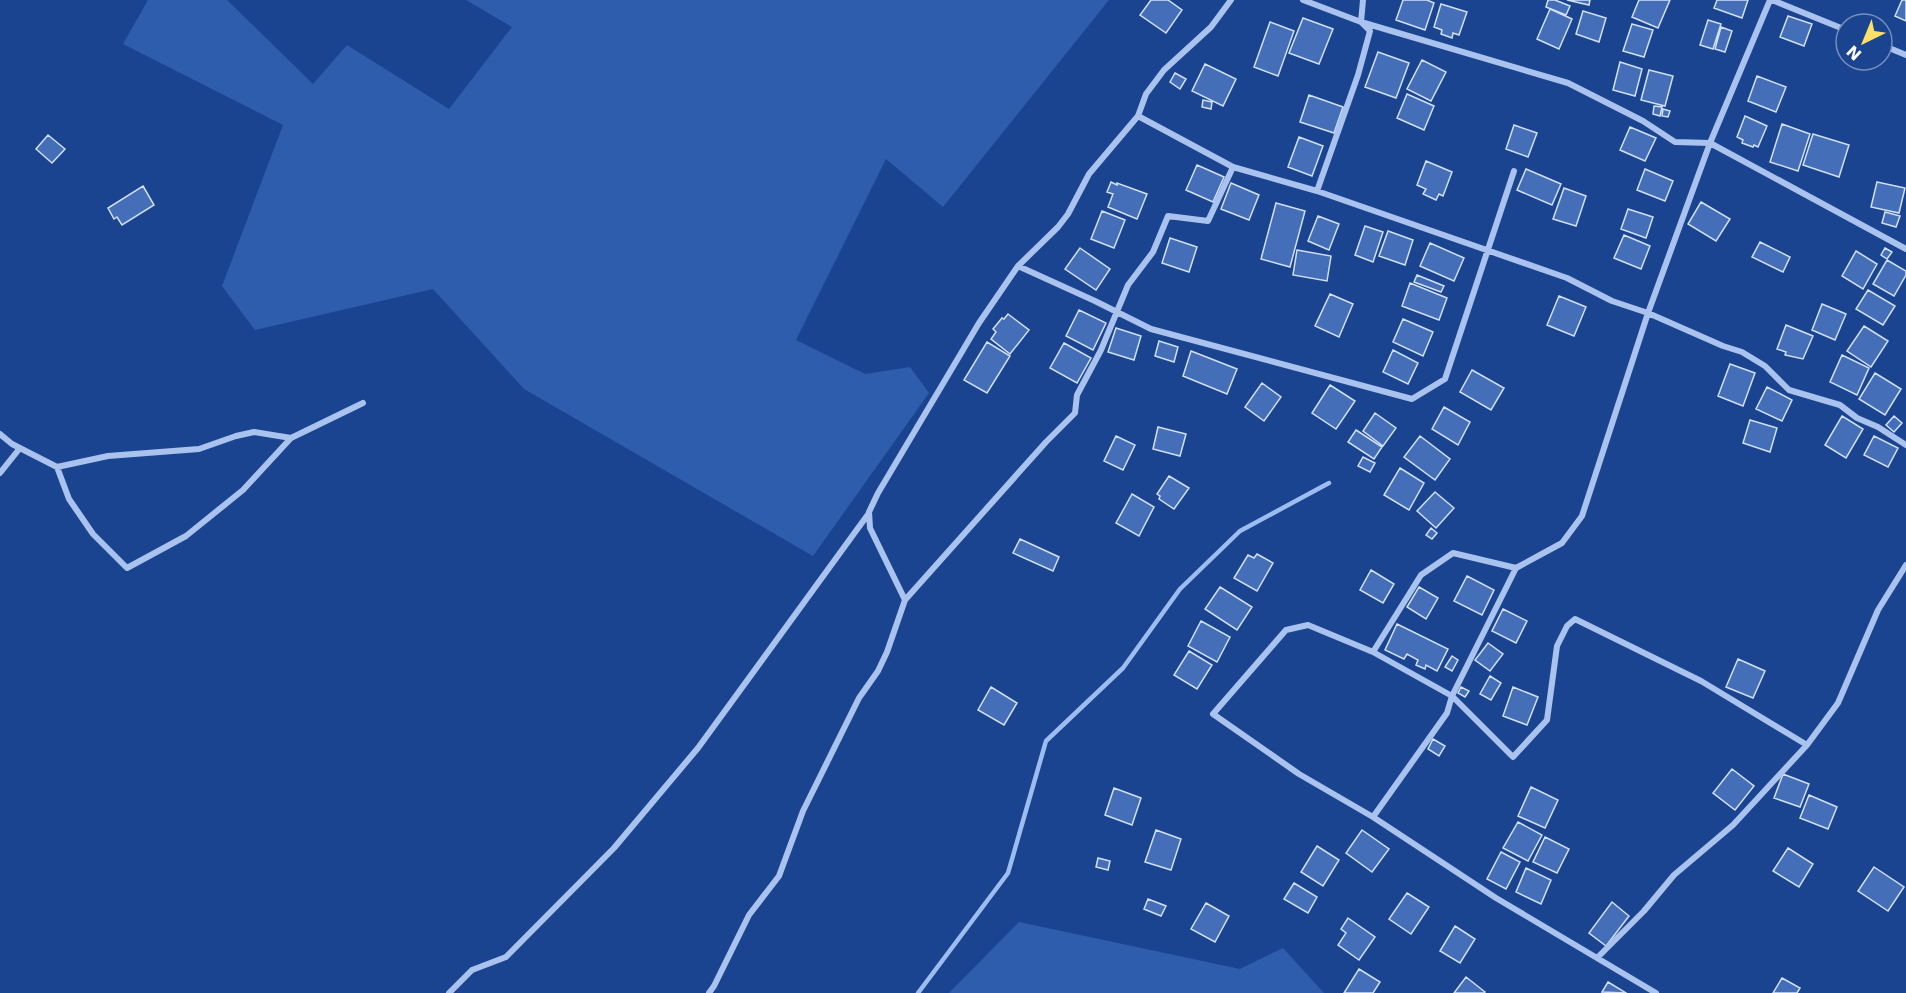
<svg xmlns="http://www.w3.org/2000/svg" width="1906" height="993" font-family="'DejaVu Sans',sans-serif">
	<rect width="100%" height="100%" fill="#1b4490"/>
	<path fill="#2e5dad" d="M148 0H227L313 84 347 45 449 109 512 27 466 0H1109L943 207 886 159 796 340 865 374 910 367 929 393 813 556 524 389 433 289 255 330 222 286 283 125 123 44Z
		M1019 922 1240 969 1283 948 1324 993H949Z"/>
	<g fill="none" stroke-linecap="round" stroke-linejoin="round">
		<path stroke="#9dbcf0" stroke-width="4.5" d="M918 993 1008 873 1046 741 1123 668 1180 589 1240 531 1329 483"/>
	</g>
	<path fill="#446eb7" stroke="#d0dffa" stroke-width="1.5" d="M1151 0H1168L1182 10 1166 33 1140 15Z
		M1403 0H1427L1434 3 1425 30 1396 20Z
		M1548 0H1555L1570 6 1566 15 1546 7Z
		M1567 0H1590L1589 5Z
		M1639 0H1670L1658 28 1632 17Z
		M1717 0H1748L1742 18 1714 8Z
		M1902 0H1906V21L1895 16Z
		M1441 4 1467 12 1459 35 1453 33 1452 38 1441 34 1442 30 1434 27Z
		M1550 9 1572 19 1559 49 1537 39Z
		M1583 11 1606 18 1599 42 1576 34Z
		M1788 16 1812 24 1804 46 1780 37Z
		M1303 18 1333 29 1319 64 1289 53Z
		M1708 20 1721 24 1713 49 1700 45Z
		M1270 22 1294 31 1278 76 1254 67Z
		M1632 24 1653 30 1644 57 1623 51Z
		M1721 27 1732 31 1725 52 1715 49Z
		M1378 52 1409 63 1396 98 1365 87Z
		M1422 60 1446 72 1431 101 1407 89Z
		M1620 62 1642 69 1635 96 1613 90Z
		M1205 64 1236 79 1223 106 1192 91Z
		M1649 70 1673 76 1665 106 1641 100Z
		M1175 73 1186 79 1180 89 1170 82Z
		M1757 76 1786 87 1776 112 1748 101Z
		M1407 94 1434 106 1424 130 1397 118Z
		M1309 95 1343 107 1334 133 1300 122Z
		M1203 100 1212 102 1211 109 1202 107Z
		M1654 106 1662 107 1660 116 1653 114Z
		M1663 109 1670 111 1668 117 1662 116Z
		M1745 116 1767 126 1758 147 1754 145 1753 147 1742 143 1743 140 1737 137Z
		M1782 124 1810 134 1798 171 1770 162Z
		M1514 125 1537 133 1528 157 1506 149Z
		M1630 127 1656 138 1645 161 1620 150Z
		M1813 134 1849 145 1839 177 1803 165Z
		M48 135 65 149 52 163 36 149Z
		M1299 137 1323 146 1312 176 1288 167Z
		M1426 161 1452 172 1443 196 1439 194 1436 200 1423 194 1426 189 1417 185Z
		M1197 165 1224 177 1213 202 1186 190Z
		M1526 169 1561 184 1552 205 1517 190Z
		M1645 169 1673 181 1665 201 1637 190Z
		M1111 182 1117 185V183L1147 194 1137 219 1108 207 1113 194 1107 192Z
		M1877 182 1905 188 1899 213 1871 207Z
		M1231 183 1259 195 1249 220 1221 209Z
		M143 186 154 205 122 225 117 217 114 219 108 208Z
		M1564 188 1586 196 1576 226 1553 219Z
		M1701 202 1730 219 1716 241 1688 224Z
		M1276 203 1305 211 1290 267 1261 259Z
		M1628 209 1653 217 1646 238 1621 229Z
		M1102 211 1125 220 1114 248 1091 239Z
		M1885 212 1900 216 1896 227 1882 223Z
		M1318 216 1339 224 1329 250 1308 241Z
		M1365 226 1383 232 1373 262 1355 255Z
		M1388 231 1413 240 1405 265 1379 256Z
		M1624 235 1650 246 1641 269 1614 258Z
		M1170 238 1197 247 1189 272 1162 263Z
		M1760 242 1790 257 1783 272 1752 257Z
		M1430 243 1464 258 1454 281 1420 266Z
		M1080 248 1110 269 1096 290 1065 269Z
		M1885 248 1892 252 1887 259 1881 255Z
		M1297 250 1331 256 1327 281 1293 275Z
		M1856 251 1877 264 1863 289 1842 276Z
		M1887 260 1906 271V275L1894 296 1873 284Z
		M1417 275 1444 286 1441 292 1414 282Z
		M1410 283 1447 298 1439 320 1402 306Z
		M1868 290 1895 306 1883 325 1856 309Z
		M1330 294 1353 304 1339 337 1315 326Z
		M1559 296 1586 307 1574 336 1547 325Z
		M1822 304 1846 314 1835 340 1812 330Z
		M1079 310 1106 323 1093 350 1066 336Z
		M1008 314 1029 330 1010 354 991 339 996 332 993 329 1002 318 1004 319Z
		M1403 319 1433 332 1423 356 1393 342Z
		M1786 325 1813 336 1803 359 1785 355 1786 352 1777 349Z
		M1864 326 1888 341 1871 367 1847 351Z
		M1116 328 1141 336 1134 360 1108 352Z
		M1159 341 1178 347 1174 362 1155 356Z
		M987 342 1010 356 987 393 964 380Z
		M1064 343 1091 358 1077 383 1050 368Z
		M1393 350 1418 363 1408 384 1383 372Z
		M1191 351 1237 369 1227 394 1183 376Z
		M1842 355 1869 368 1857 395 1830 382Z
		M1730 364 1755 373 1743 406 1718 396Z
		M1472 370 1504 388 1491 410 1460 392Z
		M1875 373 1901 389 1885 415 1859 399Z
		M1262 383 1281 397 1264 421 1245 407Z
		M1330 385 1355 401 1336 429 1312 413Z
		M1767 387 1792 400 1782 421 1756 409Z
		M1444 407 1470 422 1458 445 1432 429Z
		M1375 413 1396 428 1383 446 1363 431Z
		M1842 416 1863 429 1846 458 1825 445Z
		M1894 416 1902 423 1894 432 1886 425Z
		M1750 420 1777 428 1770 452 1743 443Z
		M1158 427 1186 434 1180 456 1153 449Z
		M1356 430 1382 447 1374 459 1348 442Z
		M1116 436 1135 445 1123 470 1104 461Z
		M1420 436 1450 459 1435 480 1404 457Z
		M1874 436 1898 448 1888 467 1864 455Z
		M1363 457 1375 463 1370 472 1358 466Z
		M1400 468 1424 483 1409 510 1384 495Z
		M1169 476 1189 488 1174 509 1159 499 1160 496 1157 494Z
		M1435 492 1454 508 1436 528 1417 511Z
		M1132 494 1154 507 1139 536 1116 523Z
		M1431 528 1437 533 1432 539 1426 535Z
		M1020 539 1059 557 1053 571 1013 553Z
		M1257 554 1273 563 1257 591 1234 578 1248 555 1254 558Z
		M1371 570 1394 584 1383 603 1360 590Z
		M1467 576 1494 590 1482 615 1454 601Z
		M1220 587 1252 607 1237 630 1205 609Z
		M1419 587 1438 598 1426 619 1407 607Z
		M1503 609 1527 621 1516 643 1492 631Z
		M1201 621 1230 637 1217 662 1188 646Z
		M1397 624 1448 649 1437 671 1426 665 1425 669 1416 665 1418 660 1407 654 1404 659 1385 650Z
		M1488 643 1503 654 1490 671 1475 660Z
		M1189 651 1212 665 1197 689 1174 675Z
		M1452 656 1458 660 1452 671 1445 667Z
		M1738 659 1765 671 1753 698 1726 687Z
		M1490 676 1501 683 1491 700 1480 694Z
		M991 687 1017 703 1004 725 978 710Z
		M1461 687 1469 691 1465 697 1458 693Z
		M1513 687 1538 697 1527 725 1503 716Z
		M1433 739 1445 746 1439 756 1428 749Z
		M1732 769 1754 786 1735 810 1713 793Z
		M1783 774 1809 784 1800 807 1774 798Z
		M1531 787 1558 800 1545 828 1518 816Z
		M1114 788 1141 798 1132 825 1105 815Z
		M1809 795 1837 807 1828 829 1800 818Z
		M1518 822 1542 835 1528 861 1503 848Z
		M1156 830 1181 839 1171 870 1145 862Z
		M1362 830 1389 849 1372 872 1346 853Z
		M1545 837 1569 849 1557 873 1533 862Z
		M1317 846 1339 860 1323 886 1301 872Z
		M1788 848 1813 864 1799 887 1773 871Z
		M1501 852 1520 862 1506 889 1487 879Z
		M1098 858 1110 861 1108 870 1096 867Z
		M1874 867 1904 887 1888 911 1858 891Z
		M1526 868 1551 880 1541 904 1516 892Z
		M1294 883 1317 897 1308 913 1284 899Z
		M1407 893 1429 907 1411 934 1389 919Z
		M1148 899 1166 906 1161 916 1144 909Z
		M1612 902 1629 916 1606 946 1589 933Z
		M1206 903 1229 916 1215 942 1191 929Z
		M1348 918 1375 937 1359 960 1338 945 1346 933 1341 929Z
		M1455 926 1475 939 1460 963 1440 951Z
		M1359 969 1380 982 1373 993H1344Z
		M1466 977 1485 992 1484 993H1454Z
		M1782 978 1800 988 1797 993H1773Z
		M1608 982 1626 993 1602 992Z"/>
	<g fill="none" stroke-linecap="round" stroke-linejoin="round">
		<path stroke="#aac3ee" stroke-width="6" d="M1303 0 1361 22 1568 83 1643 121 1675 142 1710 143 1648 313 1582 516 1562 543 1516 568 1452 696 1447 713 1373 817
			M1770 0 1710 143 1906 249
			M1772 0 1846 30
			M1882 45 1906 55
			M1138 116 1233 167
			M1317 191 1567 278 1612 301 1648 313 1723 346 1742 352 1765 366 1789 390 1840 405 1857 418 1878 427 1906 445
			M1018 266 1095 301 1151 329 1412 399 1445 379 1514 171
			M0 434 12 444 57 467 108 456 199 449 236 436 254 432 291 438
			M57 467 69 499 93 534 127 568 186 536 243 490 291 438 363 403
			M0 473 20 448
			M905 600 870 528 869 512 878 493 979 323 1018 266 1058 227 1068 214 1089 174 1138 116 1146 94 1164 70 1211 27 1231 0
			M1373 652 1421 575 1453 553 1516 568
			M1597 958 1644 911 1674 875 1733 825 1807 745 1838 703 1878 610 1906 565
			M449 993 472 970 506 957 614 848 698 748 869 513
			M709 993 714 986 749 915 779 876 803 811 859 698 878 671 887 652 905 600 1046 442 1075 413 1077 395 1101 350 1128 285 1153 252 1168 216 1208 221 1233 167 1317 191 1358 75 1370 31 1361 22 1363 0
			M1656 993 1496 898 1373 817 1299 774 1213 714 1286 630 1308 625 1373 652 1452 696 1513 757 1547 720 1557 646 1567 626 1575 619 1701 681 1807 745"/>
	</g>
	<g transform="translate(1864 42) rotate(223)"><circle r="28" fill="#1b4490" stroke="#768fbc" stroke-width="1.5"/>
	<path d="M0-4.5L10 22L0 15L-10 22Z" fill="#ffe067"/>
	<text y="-9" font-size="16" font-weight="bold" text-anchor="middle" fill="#ffffff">N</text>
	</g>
</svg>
